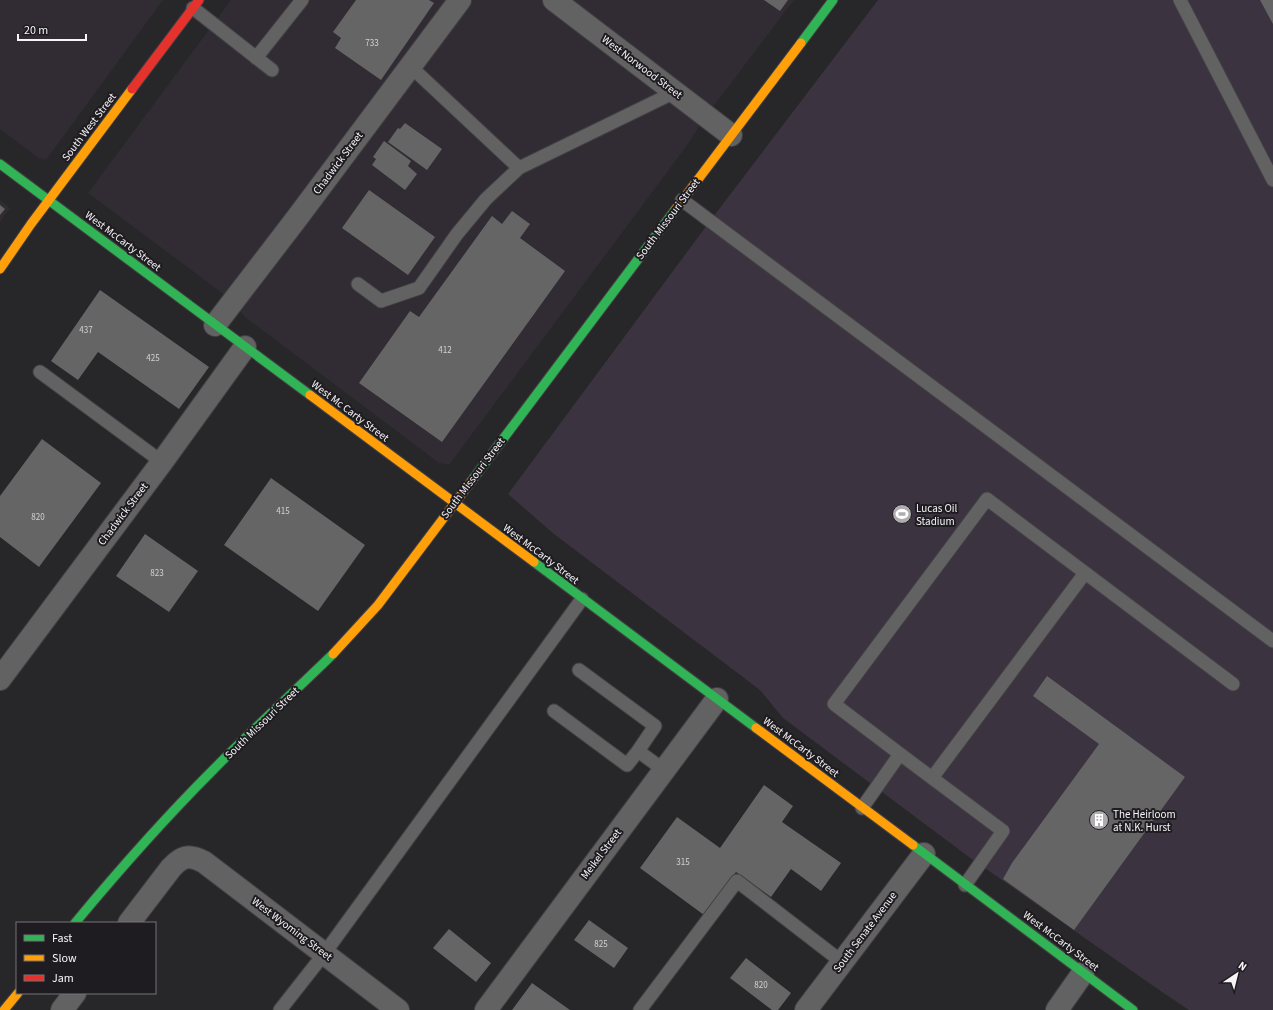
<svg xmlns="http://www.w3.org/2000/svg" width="1273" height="1010" font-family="'Source Sans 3',sans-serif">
	<rect width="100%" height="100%" fill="#272628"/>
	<path fill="#312c34" d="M0 0H163L46 160 37 157 0 129Z
		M231 0H794L706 116 688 144 449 465 439 463 245 317 232 302 218 290 88 193Z
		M0 200 10 208 0 222Z"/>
	<path fill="#3c3340" d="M878 0H1273V1010H1189L1162 992 969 857 783 718 760 690 554 534 508 494 710 221Z"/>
	<path fill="#666565" d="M356 0H429L434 3 381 80 335 48 341 38 333 32Z
		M764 0H788L780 11Z
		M1260 0H1273V24Z
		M405 123 442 149 427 170 388 142 398 128 400 129Z
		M384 141 411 161 408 166 417 174 405 190 372 165 376 159 373 157Z
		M369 190 435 237 408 275 342 228Z
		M0 205 5 209 0 215Z
		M512 211 530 224 520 238 565 271 442 442 359 383 410 311 419 317 492 216 502 224Z
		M100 290 209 367 179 409 98 352 78 380 51 361Z
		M42 439 101 483 39 567 0 537V496Z
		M271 478 365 545 318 611 224 545Z
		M145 534 198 571 169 612 116 576Z
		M1047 676 1185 777 1074 930 1003 879 1012 863 1099 744 1033 696Z
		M764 785 793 806 782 822 841 863 821 891 791 869 771 897 736 872 704 915 640 868 677 817 720 848Z
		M589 920 628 948 614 968 574 940Z
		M449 929 491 963 476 982 433 948Z
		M746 958 791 993 778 1010H772L730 978Z
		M532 983 570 1010H512Z"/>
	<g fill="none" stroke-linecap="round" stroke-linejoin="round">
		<defs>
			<path id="lane" d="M1180 0 1273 180
				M193 8 272 70
				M256 58 302 0
				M410 66 519 168
				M682 200 1273 641
				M358 284 381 301 419 288 457 234 486 199 519 168 675 92
				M40 372 162 462
				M579 670 655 726 638 751
				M554 711 627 765 638 751 664 770
				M900 754 1003 831 965 885
				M932 778 1085 573
				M862 808 900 754 834 704 987 499 1233 684
				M280 1010 324 954 582 599
				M640 1010 737 881 842 962"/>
			<path id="street" d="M554 0 731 135
				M215 325 297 218 460 0
				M0 679 162 462 245 347
				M129 923 171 868C182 856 189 854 204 862L398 1010
				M62 1010 75 993
				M486 1010 717 699
				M806 1010 924 854
				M1057 1010 1083 973"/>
			<path id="fast" d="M801 43 833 0
				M0 164 310 395
				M473 479 675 210
				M534 562 756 728
				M913 845 1133 1010
				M75 923C119 870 164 819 213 770 252 730 293 693 333 654"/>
			<path id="slow" d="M675 210 801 43
				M0 269 31 224 132 89
				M310 395 534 562
				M333 654 378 605 473 479
				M756 728 913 845
				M4 1010 18 993"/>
			<path id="jam" d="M132 89 199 0"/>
		</defs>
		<use href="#lane" stroke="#424043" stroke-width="15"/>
		<use href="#street" stroke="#424043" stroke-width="24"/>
		<use href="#fast" stroke="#424043" stroke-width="11"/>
		<use href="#slow" stroke="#424043" stroke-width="11"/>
		<use href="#jam" stroke="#424043" stroke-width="11"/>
		<use href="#lane" stroke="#626263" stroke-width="13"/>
		<use href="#street" stroke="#626263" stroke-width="22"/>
		<use href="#fast" stroke="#30b455" stroke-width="9"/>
		<use href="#slow" stroke="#ff9f0a" stroke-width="9"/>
		<use href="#jam" stroke="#e5322d" stroke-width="9"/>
	</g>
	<defs>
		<symbol id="stadium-disc" viewBox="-11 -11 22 22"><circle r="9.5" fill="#aeacaf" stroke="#1e1c20"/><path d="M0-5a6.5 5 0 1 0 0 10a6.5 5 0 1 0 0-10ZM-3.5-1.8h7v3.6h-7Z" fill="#fff"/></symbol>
		<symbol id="building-disc" viewBox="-11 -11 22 22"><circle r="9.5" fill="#aeacaf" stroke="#1e1c20"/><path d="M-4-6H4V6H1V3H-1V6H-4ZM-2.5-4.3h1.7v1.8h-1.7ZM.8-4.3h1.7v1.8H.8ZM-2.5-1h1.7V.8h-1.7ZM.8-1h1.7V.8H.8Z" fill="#fff"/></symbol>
	</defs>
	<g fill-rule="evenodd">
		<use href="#stadium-disc" x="891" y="503" width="22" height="22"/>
		<use href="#building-disc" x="1088" y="809" width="22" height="22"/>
	</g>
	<g text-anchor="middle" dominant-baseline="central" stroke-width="4" stroke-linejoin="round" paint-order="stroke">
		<g font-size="9" fill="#d2d0d2">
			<text x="372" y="43">733</text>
			<text x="86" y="330">437</text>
			<text x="445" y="350">412</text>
			<text x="153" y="358">425</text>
			<text x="283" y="511">415</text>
			<text x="38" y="517">820</text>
			<text x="157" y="573">823</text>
			<text x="683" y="862">315</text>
			<text x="601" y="944">825</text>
			<text x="761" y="985">820</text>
		</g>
		<g font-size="11" fill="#f6f4f7" stroke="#1e1c20">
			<text transform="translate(642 67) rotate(37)">West Norwood Street</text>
			<text transform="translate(89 127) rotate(-53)">South West Street</text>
			<text transform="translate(338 163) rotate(-53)">Chadwick Street</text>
			<text transform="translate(668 219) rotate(-53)">South Missouri Street</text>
			<text transform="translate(123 241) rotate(37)">West McCarty Street</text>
			<text transform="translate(350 411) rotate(37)">West Mc Carty Street</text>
			<text transform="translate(473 478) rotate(-53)">South Missouri Street</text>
			<text transform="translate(123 514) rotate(-53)">Chadwick Street</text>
			<text transform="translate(541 554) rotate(37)">West McCarty Street</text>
			<text transform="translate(262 723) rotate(-44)">South Missouri Street</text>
			<text transform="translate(801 747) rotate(37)">West McCarty Street</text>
			<text transform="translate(601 854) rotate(-53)">Meikel Street</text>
			<text transform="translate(292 929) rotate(37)">West Wyoming Street</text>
			<text transform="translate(865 932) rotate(-53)">South Senate Avenue</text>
			<text transform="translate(1061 941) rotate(37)">West McCarty Street</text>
		</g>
		<g font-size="11" fill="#f6f4f7" stroke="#1e1c20" text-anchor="start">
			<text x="916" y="508">Lucas Oil<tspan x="916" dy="13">Stadium</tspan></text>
			<text x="1113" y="814">The Heirloom<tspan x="1113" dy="13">at N.K. Hurst</tspan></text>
		</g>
	</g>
	<rect x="16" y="922" width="140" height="72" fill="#1e1c20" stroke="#747276"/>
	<rect x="24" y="935" width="20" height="6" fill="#30b455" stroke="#747276"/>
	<text x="52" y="942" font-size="12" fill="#f6f4f7">Fast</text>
	<rect x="24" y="955" width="20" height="6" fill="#ff9f0a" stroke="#747276"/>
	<text x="52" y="962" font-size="12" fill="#f6f4f7">Slow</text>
	<rect x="24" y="975" width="20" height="6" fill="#e5322d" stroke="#747276"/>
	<text x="52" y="982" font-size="12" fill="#f6f4f7">Jam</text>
	<g transform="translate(1237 974) rotate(35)" stroke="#1e1c20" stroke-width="3" paint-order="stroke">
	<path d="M0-3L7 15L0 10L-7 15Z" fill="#f6f4f7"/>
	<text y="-6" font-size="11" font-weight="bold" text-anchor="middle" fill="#f6f4f7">N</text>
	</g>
	<path d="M18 34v6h68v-6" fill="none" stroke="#f6f4f7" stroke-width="2"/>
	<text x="24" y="34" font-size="12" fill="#f6f4f7" stroke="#1e1c20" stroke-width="3" paint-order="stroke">20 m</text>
</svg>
